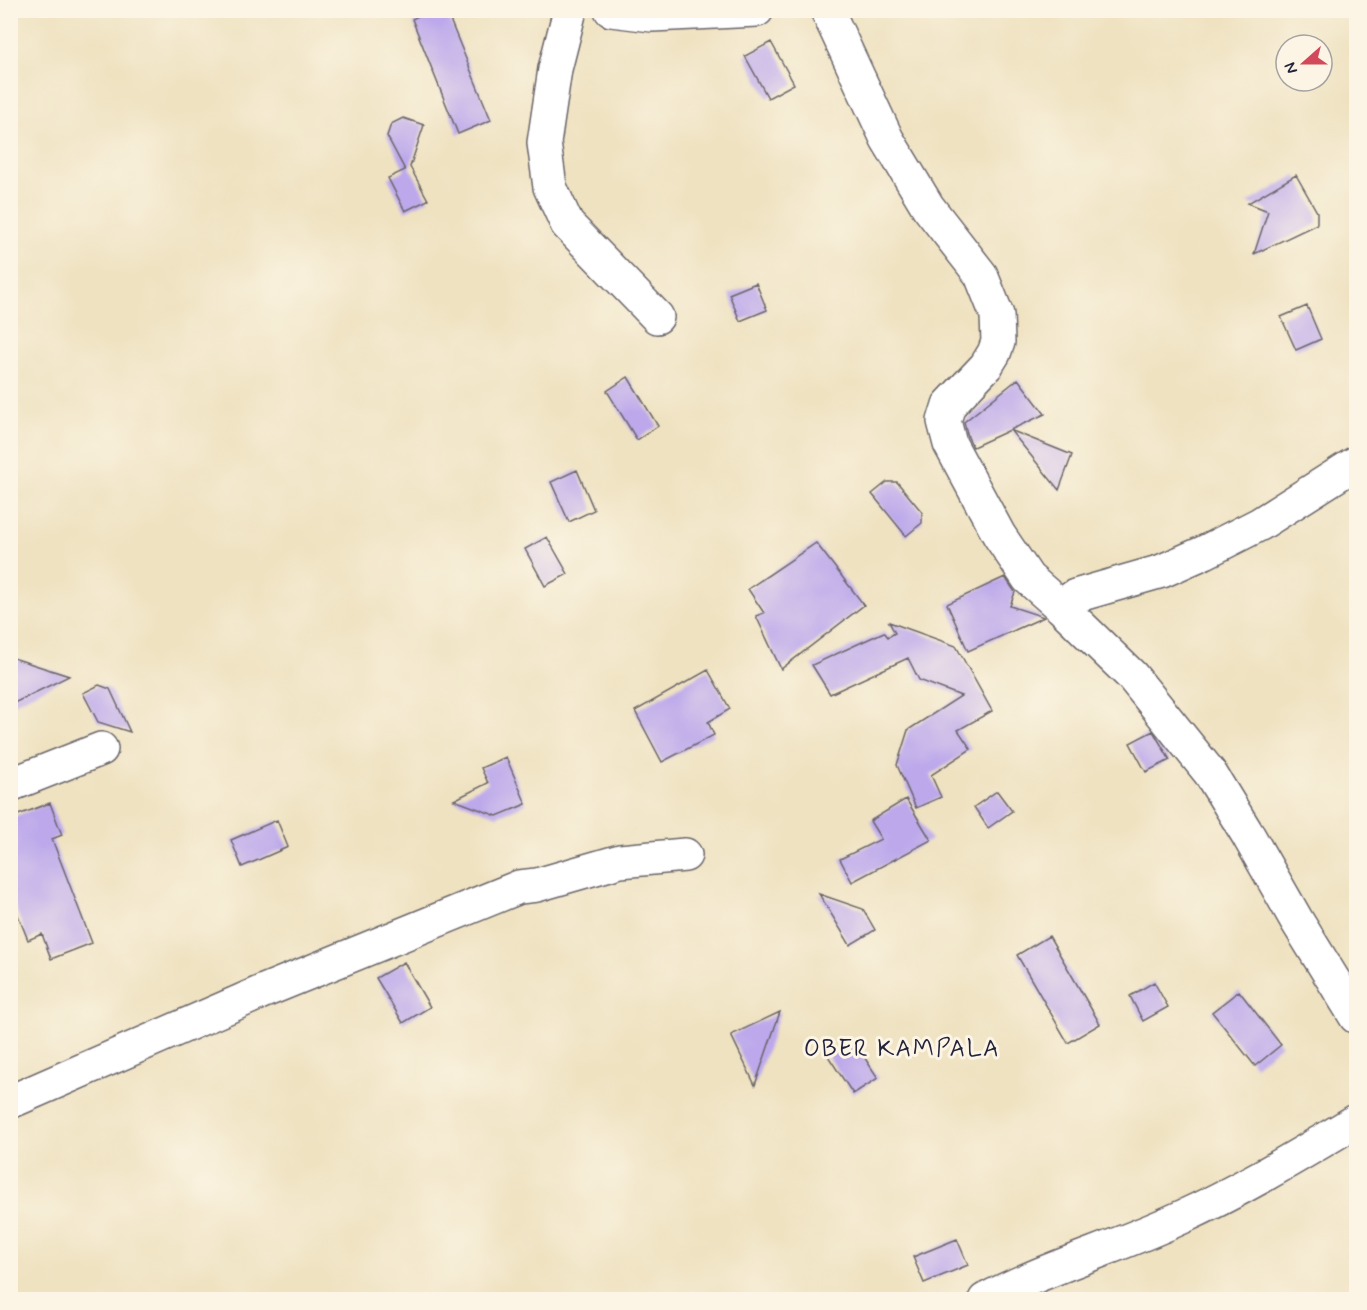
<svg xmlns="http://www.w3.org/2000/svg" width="1367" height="1310" font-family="Mynerve,sans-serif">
	<rect width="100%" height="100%" fill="#fcf5e5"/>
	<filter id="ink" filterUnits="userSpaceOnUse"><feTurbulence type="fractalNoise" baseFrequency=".0167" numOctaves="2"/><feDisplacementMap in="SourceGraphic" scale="12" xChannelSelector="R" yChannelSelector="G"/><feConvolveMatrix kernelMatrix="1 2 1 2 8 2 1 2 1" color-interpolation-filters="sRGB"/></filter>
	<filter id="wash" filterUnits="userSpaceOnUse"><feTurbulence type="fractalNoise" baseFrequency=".008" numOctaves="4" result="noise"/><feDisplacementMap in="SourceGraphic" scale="24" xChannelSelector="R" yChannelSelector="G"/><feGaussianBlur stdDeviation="1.35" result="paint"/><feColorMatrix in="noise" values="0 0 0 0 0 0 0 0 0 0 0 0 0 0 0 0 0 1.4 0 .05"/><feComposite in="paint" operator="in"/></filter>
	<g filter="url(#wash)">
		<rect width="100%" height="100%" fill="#efe2c1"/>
		<g id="blocks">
			<path fill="#bca8eb" d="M430 10H446L491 120 458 134 412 19Z
				M771 42 794 84 768 98 745 56Z
				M403 118 424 125 410 167 428 200 405 211 388 178 405 170 387 136 391 124Z
				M1296 175 1317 212V224L1254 254 1268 211 1248 203Z
				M756 283 767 310 740 321 729 294Z
				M1307 306 1321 339 1296 350 1281 317Z
				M628 377 658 426 637 440 607 391Z
				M1018 379 1045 414 1010 430 1072 455 1059 490 1010 430 973 447 968 437 964 422Z
				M577 470 594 510 569 522 551 482Z
				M887 482H897L922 512V523L906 536 872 494Z
				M547 537 568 574 545 586 525 549Z
				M816 543 864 605 781 669 756 616 764 613 748 589Z
				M1005 577 1015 592 1010 606 1044 617 968 651 947 604Z
				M889 622 956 646 992 711 958 730 971 749 931 775 941 797 916 808 897 765 908 730 961 696 919 680 908 658 830 694 812 665 884 632 888 637 895 633Z
				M10 657 69 676 10 705Z
				M708 670 730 709 708 722 714 735 662 762 635 711Z
				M99 685 110 689 130 732 98 722 83 693Z
				M1153 731 1170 760 1146 772 1130 743Z
				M506 757 526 804 497 816 454 800 488 783 481 768Z
				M997 791 1012 811 988 828 974 807Z
				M906 799 931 840 852 882 840 859 881 839 870 821Z
				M50 803 62 835 52 839 92 943 51 959 42 934 28 940 10 895V818Z
				M277 820 288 847 242 867 231 840Z
				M819 894 863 909 875 930 850 945Z
				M1049 936 1100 1024 1068 1043 1017 955Z
				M404 962 430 1007 403 1023 376 978Z
				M1154 982 1168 1007 1143 1021 1130 996Z
				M1239 991 1281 1045 1255 1066 1212 1012Z
				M780 1012 755 1085 731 1035Z
				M853 1040 878 1078 853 1094 828 1056Z
				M957 1239 968 1265 924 1283 913 1257Z"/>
		</g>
	</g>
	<g filter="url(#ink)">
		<use href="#blocks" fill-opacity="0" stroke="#6a656a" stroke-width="1.5"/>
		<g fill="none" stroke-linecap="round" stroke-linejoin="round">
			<defs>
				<path id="minor" d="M570 10 555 69 544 143 550 187 567 224 657 317
					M611 10 652 15 757 10
					M827 10 887 139 928 207 981 275 997 315 998 342 994 353 986 366 949 405 944 421 950 444 999 535 1028 578 1061 607 1132 676 1210 773 1248 835 1297 921 1356 1017
					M1061 607 1075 596 1162 571 1205 552 1260 524 1356 463
					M10 785 101 749
					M10 1102 264 991 519 887 537 885 620 861 685 855
					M985 1300C1047 1267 1116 1248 1180 1218 1240 1191 1299 1155 1356 1121"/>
			</defs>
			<use href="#minor" stroke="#6a656a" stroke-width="36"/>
			<use href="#minor" stroke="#fff" stroke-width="33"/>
		</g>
	</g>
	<g text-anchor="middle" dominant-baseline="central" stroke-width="6" stroke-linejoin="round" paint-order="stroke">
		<g font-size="24" letter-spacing="1.5" fill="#22223b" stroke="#fcf5e5">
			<text x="902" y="1049">OBER KAMPALA</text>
		</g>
	</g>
	<rect width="1367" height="1310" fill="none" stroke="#fcf5e5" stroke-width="36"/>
	<g transform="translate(1304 63) rotate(249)"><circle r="28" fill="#fcf5e5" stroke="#a5a1a1" stroke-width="1.5"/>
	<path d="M0-4.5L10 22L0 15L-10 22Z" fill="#d1495b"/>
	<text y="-9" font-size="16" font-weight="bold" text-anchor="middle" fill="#22223b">N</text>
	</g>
</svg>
